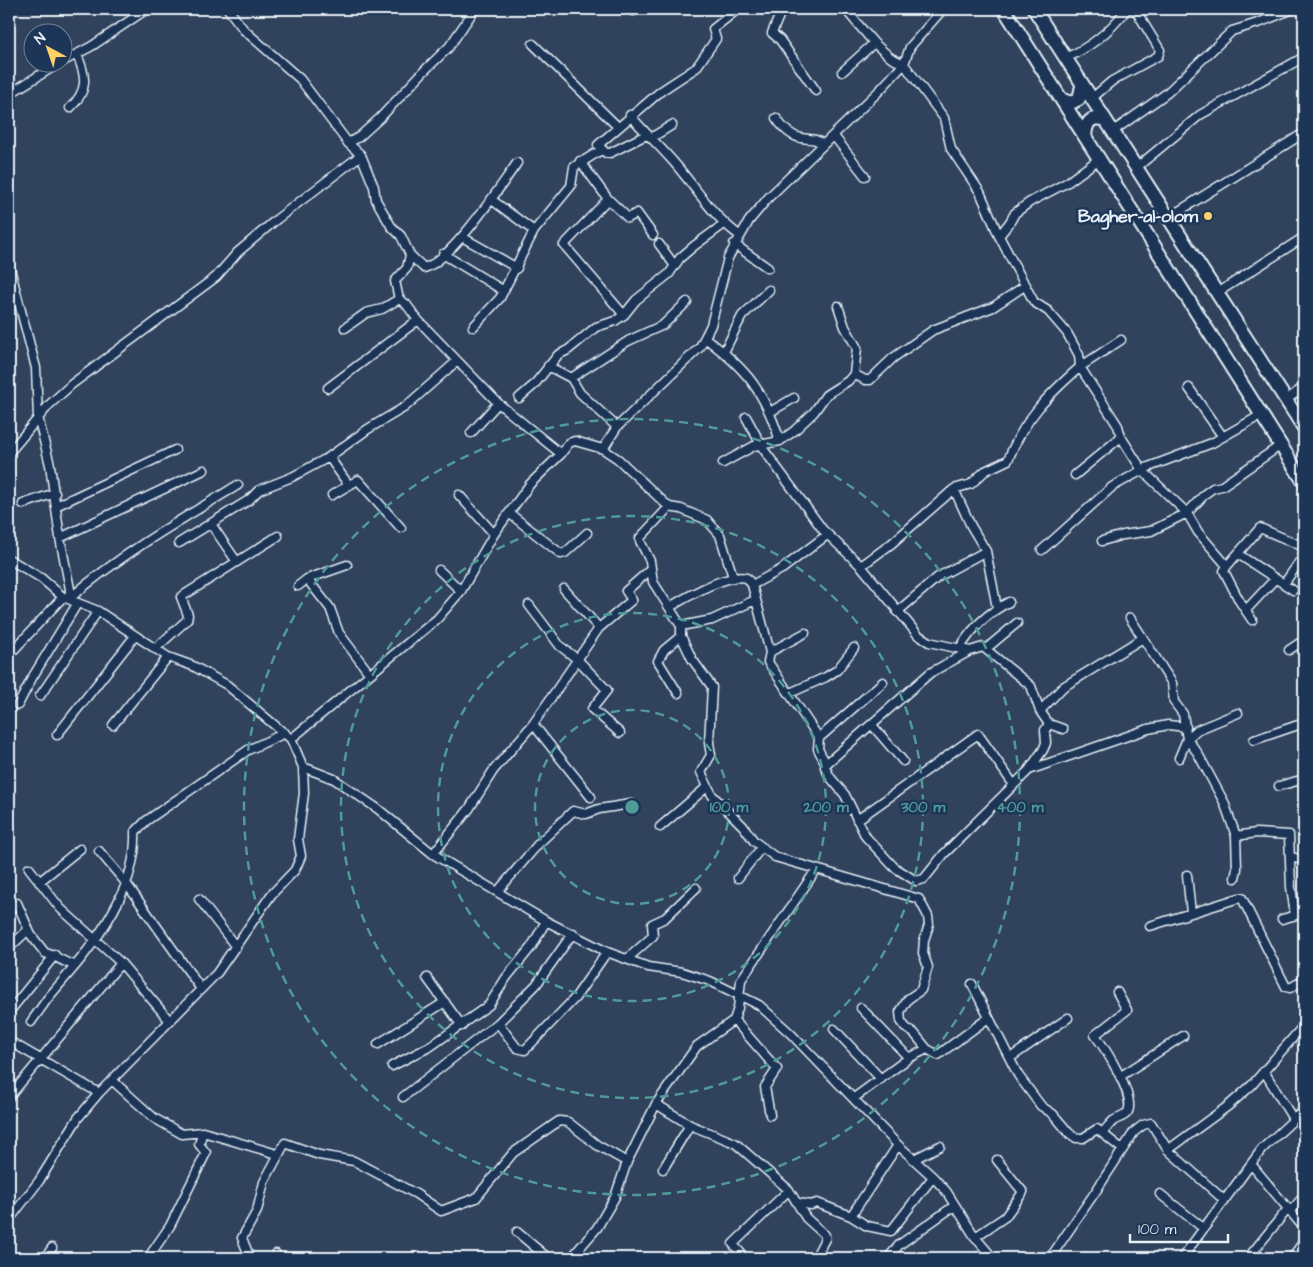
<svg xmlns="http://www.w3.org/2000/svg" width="1313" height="1267" font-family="'Architects Daughter',sans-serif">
	<rect width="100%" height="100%" fill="#30425c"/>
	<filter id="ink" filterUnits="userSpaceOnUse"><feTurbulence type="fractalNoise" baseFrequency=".02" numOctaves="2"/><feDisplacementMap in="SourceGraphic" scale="10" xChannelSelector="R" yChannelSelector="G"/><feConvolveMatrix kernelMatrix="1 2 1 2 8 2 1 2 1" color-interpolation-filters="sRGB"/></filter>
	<g filter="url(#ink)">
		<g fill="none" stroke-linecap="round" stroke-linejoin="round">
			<defs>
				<path id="street" d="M228 9 244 30 300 79 348 143 361 155 374 187 376 200 391 226 401 236 410 255 407 268 395 281 399 299 406 304 418 320 498 403 561 454
					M631 9 633 11
					M782 9 772 33 780 40 816 91
					M845 9 874 43 891 58 904 64 944 118 951 149 980 192 999 236 1034 302 1048 311 1067 333 1079 355 1080 367C1048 395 1024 419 1008 460L985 471 971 484 954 489 891 544 861 566
					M533 44 617 126
					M1065 58C1090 48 1111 30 1127 9
					M62 62 92 46 147 9
					M842 72 874 43
					M9 94 61 62
					M1091 99 1112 81 1158 56 1160 50 1135 9
					M70 108C88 91 87 77 77 55
					M630 115C645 133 662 148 677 166 697 190 714 217 739 235
					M776 118C782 127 790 136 801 138 811 140 815 137 823 145
					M1112 132 1167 93 1232 31 1261 22 1293 9
					M646 135 610 153H606L598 145 661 91 696 68 716 39 713 29 738 9
					M834 136 865 176
					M651 138 672 125
					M348 143 359 137 380 118 424 71 449 47 475 9
					M580 161 608 199 628 218 637 213 653 235
					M1136 168 1200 115 1304 57
					M608 199 564 245 624 315
					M492 200 534 231
					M1168 218 1304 133
					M999 236 1010 222 1015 213 1030 202 1068 182 1099 159
					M462 237 517 268
					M659 244 675 266
					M734 244 768 268
					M443 254 504 291
					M410 255 424 268C451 261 500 187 517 163
					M9 265 36 368 38 417 50 465 60 538 70 589 69 599
					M1217 293 1304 237
					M473 327 500 298 534 231 571 186 574 167 601 150
					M345 328 366 313 382 309 399 299
					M705 338C747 369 764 391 780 441
					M1121 340 1080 367 1118 426 1121 437 1142 470 1187 513 1198 532 1227 566
					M724 352 742 316 769 290
					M548 366 571 378 580 393 617 427
					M854 374 865 380H870L893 358 933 330 993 307 1026 285
					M571 378 628 341 663 325 687 302
					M328 388 418 320
					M1189 388 1223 437
					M519 398 534 385 558 355 568 350 596 327 615 321 624 315 636 300 669 274 680 258 694 246 724 224
					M1286 400 1304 387
					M770 412 794 398
					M746 417 764 450 823 530 861 566 918 635 929 642 970 651
					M471 433 498 403
					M603 449 617 427 700 347 711 325 728 258 749 221 768 198 880 90 904 64 910 47 943 9
					M9 453 49 405 72 384 216 277 238 252 277 219 361 155
					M329 457 348 484
					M723 463 754 446 780 441 794 431 814 412 826 395 848 381 854 374 857 348 845 327 838 306
					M1075 475 1121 437
					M954 489 971 526 986 551 997 608
					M332 495 358 480 401 528
					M459 495 494 534
					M23 504 55 493
					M56 506 175 450
					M669 507 640 538V541L650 561 653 582 681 626V636L692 659 712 687 709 743 711 755 701 772 712 795 743 826 754 841 775 857 919 899 928 916 929 925 924 940 923 953 928 967 921 990 908 999 900 1012 901 1021 906 1028 914 1033 927 1049 938 1055 987 1019
					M509 513 561 554 565 553 587 533
					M211 524 237 562
					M60 538 204 470
					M1102 541 1123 535 1151 531 1187 513 1206 493 1213 488 1222 486 1281 445
					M179 543 249 500 259 490 292 477 329 457 368 429 405 407 457 361
					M1042 550 1112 487 1146 468 1212 443 1261 415
					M1238 554 1293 590
					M9 559 41 578 63 597 98 611 168 657 193 666 227 685 291 739 303 767 304 793 298 839 301 856 295 870 271 895 217 973 99 1093 78 1118 39 1181 9 1220
					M439 570 461 591
					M307 579 330 608 339 633 369 673
					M1284 584 1304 555
					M752 585 782 569 827 535
					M298 586 307 579 347 565
					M564 589 599 628
					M69 599C120 555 180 520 238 485
					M529 605 560 646 577 659 607 690 592 709 620 733
					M670 607C688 596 728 573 747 578L752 585 770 652 768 662 819 738 818 749 826 764 825 767 830 777 845 795 866 837 894 867 916 881 924 879 944 854 1029 770 1043 750 1046 743 1045 730 1049 724 1040 711 1031 686 983 647 970 651 930 673 826 764
					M1246 610 1275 579
					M897 612 938 577 986 551
					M1130 618 1172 683 1174 702 1183 714 1187 739 1197 752 1224 802 1236 836 1237 869 1235 878
					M1252 620 1240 602 1224 571 1227 566 1260 528 1304 547
					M681 626 712 620 755 600
					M960 648C972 628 989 612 1009 602
					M987 648 1017 623
					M155 649 187 620 188 615 181 597 278 536
					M1289 650 1304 640
					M770 652 805 633
					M9 655 63 597
					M678 693 658 661 664 650 681 636
					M790 693 826 677 837 670 854 648
					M40 696 98 611
					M18 705 32 678 77 604
					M1040 711 1063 687 1143 638
					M533 724 591 797
					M1049 724 1063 729
					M113 725 168 657
					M872 725 903 761
					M57 735 135 636
					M819 738 883 682
					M291 739 437 619 461 591 494 534 530 484 561 454 569 443 575 441 603 449 618 459 669 507 681 509 707 520 720 535 733 577
					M1254 740 1304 723
					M1179 758 1187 739 1197 730 1238 713
					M303 767 334 779 378 809 433 854 546 921 607 952 648 967 682 972 710 981 759 1005 790 1033 898 1145 933 1177 946 1191 975 1237 993 1258
					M1029 770 1148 729 1168 725 1186 727
					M1279 786 1304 779
					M857 820 978 734 1014 785
					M660 827 707 787
					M1236 836 1256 833 1289 835 1291 887 1295 915
					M99 851 126 883 201 989
					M433 854 469 809 493 771 533 724 599 628 632 600 626 591 650 570
					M1290 857 1304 860
					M29 868 60 908 121 963 169 1020
					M1187 875 1191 913
					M738 878 761 848
					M39 882 80 849
					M498 891 539 843 573 811 586 814 599 809 631 804
					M199 899 236 947
					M9 910 17 903 31 935 45 953C56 955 66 965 76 965 106 928 137 881 135 832L146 821 248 750 285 733
					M1282 919 1304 913
					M1150 926 1239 898H1242L1286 987 1290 988 1304 980
					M9 948 28 930
					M627 959 653 936 652 924 665 918 696 888
					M427 978 462 1026
					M972 984 1018 1075 1041 1106 1053 1114 1069 1133 1076 1138H1083L1097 1129 1122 1149
					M861 1008 909 1058
					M9 1012 55 955
					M734 1020 777 1069 765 1087 770 1115
					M31 1022 48 998 76 965
					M498 1023 517 1048 525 1050 575 998 607 952
					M834 1029 881 1079
					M9 1041 99 1093
					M378 1044 445 1002
					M1010 1058 1068 1018
					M392 1066 431 1046 489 1005 506 978 532 946 546 921
					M1264 1071 1293 1119
					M1121 1076 1183 1036
					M113 1081 154 1118 182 1134 203 1132 277 1154
					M9 1097 121 963
					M403 1097 498 1023 536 985 573 933
					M854 1098 909 1058 927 1049
					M656 1104 690 1125 735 1143 789 1190 806 1218 825 1235V1239L815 1258
					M1102 1133C1106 1129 1109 1125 1113 1121 1117 1118 1124 1117 1127 1113 1138 1099 1104 1047 1095 1035L1127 1010 1117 992
					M1168 1150 1228 1106 1252 1085 1304 1025
					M914 1159 940 1146
					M1251 1164 1304 1228
					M663 1169 690 1125
					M1160 1194 1203 1228
					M799 1203 811 1205 817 1203 851 1216 867 1226 891 1231 933 1177
					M1290 1212 1304 1196
					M851 1216 898 1145
					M517 1232 548 1258
					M975 1237 1005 1217 1023 1192 997 1160
					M45 1258 52 1248
					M148 1258 170 1226 206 1153 199 1144 203 1132
					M250 1258 242 1238 257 1211 264 1182 285 1143 319 1155 354 1161 416 1194 441 1211 476 1198 513 1153 559 1121 568 1122 597 1145 627 1162
					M274 1258 276 1254
					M571 1258 597 1228 615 1197 627 1162 656 1104 697 1046 734 1020 738 1008 741 980 816 870
					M745 1258 733 1244 789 1190
					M888 1258 899 1245 954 1206
					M1050 1258 1096 1191 1134 1132 1143 1125 1151 1123 1168 1150 1224 1200
					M1182 1258 1262 1149 1304 1110
					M1248 1258 1287 1210
					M1292 1258 1304 1241"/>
				<path id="primary" d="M1004 9 1304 482
					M1034 9 1304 428
					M1061 99 1071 103 1079 99 1082 86
					M1085 137C1086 123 1090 115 1105 120"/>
			</defs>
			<use href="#street" stroke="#e8f1f8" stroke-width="11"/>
			<use href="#primary" stroke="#e8f1f8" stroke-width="16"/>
			<use href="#street" stroke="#1d3557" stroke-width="8"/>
			<use href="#primary" stroke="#1d3557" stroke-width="12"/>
		</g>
	</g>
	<g fill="none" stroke="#509b97" stroke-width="2.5" stroke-dasharray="9 6">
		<circle cx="632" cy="807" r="97"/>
		<circle cx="632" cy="807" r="194"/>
		<circle cx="632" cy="807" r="291"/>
		<circle cx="632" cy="807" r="388"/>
	</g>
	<circle fill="#ffd166" stroke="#1d3557" stroke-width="2" cx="1208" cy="216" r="5"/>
	<g text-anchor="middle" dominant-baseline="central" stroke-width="5" stroke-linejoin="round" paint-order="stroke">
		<g font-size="18" font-weight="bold" fill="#e8f1f8" stroke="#1d3557" text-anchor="end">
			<text x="1198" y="216">Bagher-al-olom</text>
		</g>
	</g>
	<circle cx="632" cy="807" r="8" fill="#509b97" stroke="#1d3557" stroke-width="2.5"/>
	<g font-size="15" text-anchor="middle" font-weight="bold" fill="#509b97" stroke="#1d3557" stroke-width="5" stroke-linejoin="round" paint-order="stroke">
		<text x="729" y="812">100 m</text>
		<text x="826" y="812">200 m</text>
		<text x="923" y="812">300 m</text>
		<text x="1020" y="812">400 m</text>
	</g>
	<rect width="1313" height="1267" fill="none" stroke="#1d3557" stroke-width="30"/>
	<rect x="15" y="15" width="1283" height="1237" fill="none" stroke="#e8f1f8" stroke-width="2" filter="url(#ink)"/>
	<g transform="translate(48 48) rotate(320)"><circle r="24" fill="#1d3557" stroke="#6e8097"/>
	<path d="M0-4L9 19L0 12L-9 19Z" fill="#ffd166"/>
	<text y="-8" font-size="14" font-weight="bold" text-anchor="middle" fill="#e8f1f8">N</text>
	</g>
	<path d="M1130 1234v8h98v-8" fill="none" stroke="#e8f1f8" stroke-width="2.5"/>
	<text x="1138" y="1234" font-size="15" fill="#e8f1f8" stroke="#1d3557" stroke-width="4" paint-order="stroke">100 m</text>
</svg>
